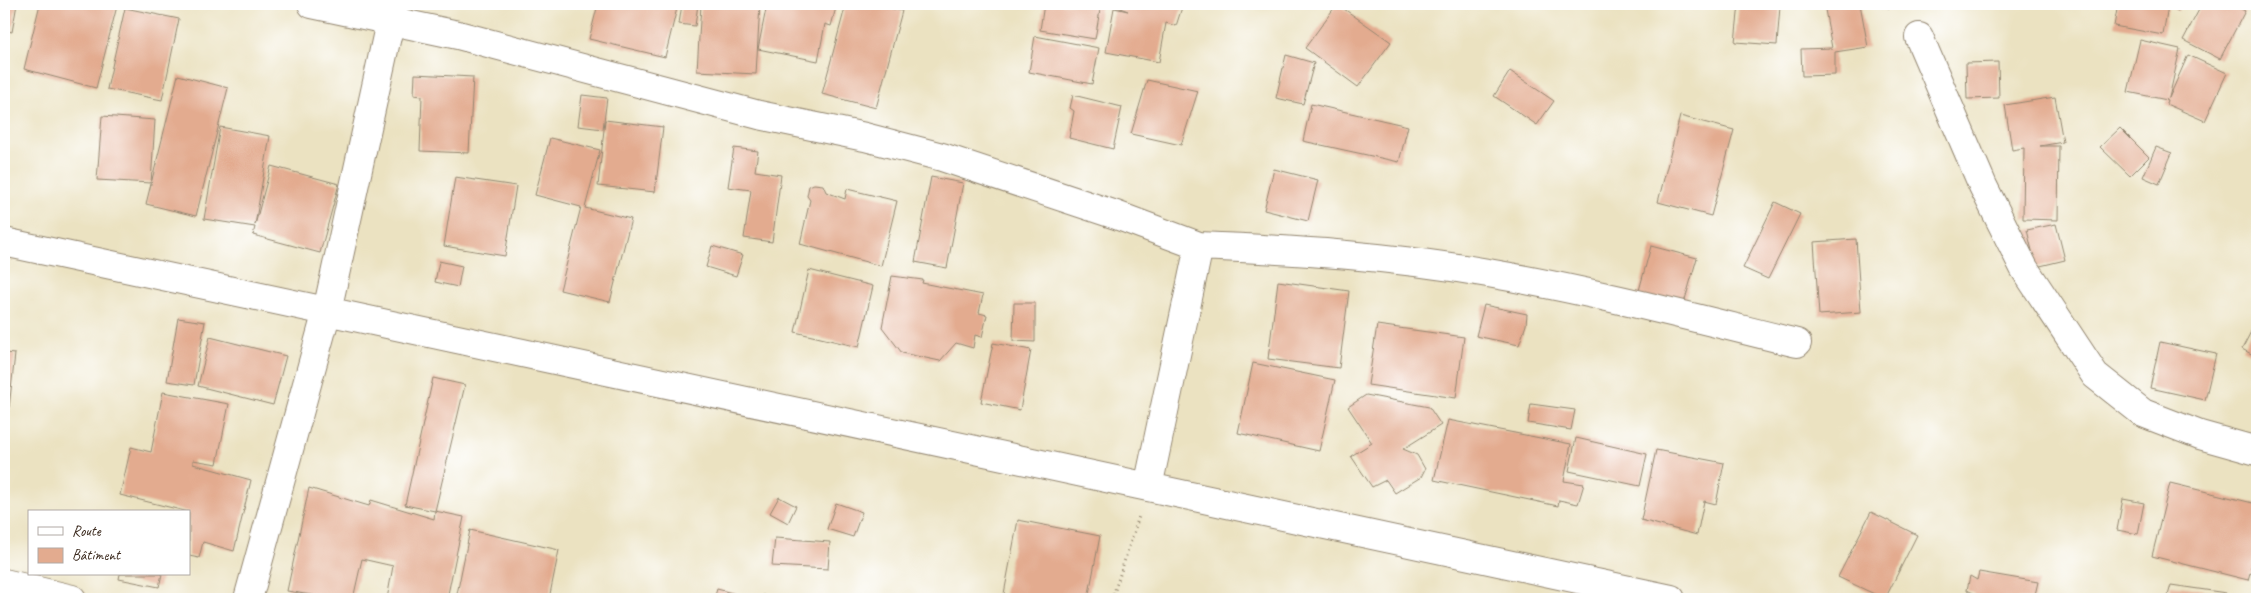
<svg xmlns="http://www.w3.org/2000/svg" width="2261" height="603" font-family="Caveat,sans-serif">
	<rect width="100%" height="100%" fill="#fff"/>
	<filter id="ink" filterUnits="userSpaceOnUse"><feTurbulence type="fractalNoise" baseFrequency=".02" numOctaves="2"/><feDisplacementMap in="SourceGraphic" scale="10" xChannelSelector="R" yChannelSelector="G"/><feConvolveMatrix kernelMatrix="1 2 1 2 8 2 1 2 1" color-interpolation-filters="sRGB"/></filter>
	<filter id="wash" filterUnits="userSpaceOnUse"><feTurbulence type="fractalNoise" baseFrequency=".0096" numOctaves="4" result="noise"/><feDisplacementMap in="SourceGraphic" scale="20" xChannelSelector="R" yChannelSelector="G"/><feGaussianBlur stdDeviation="1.12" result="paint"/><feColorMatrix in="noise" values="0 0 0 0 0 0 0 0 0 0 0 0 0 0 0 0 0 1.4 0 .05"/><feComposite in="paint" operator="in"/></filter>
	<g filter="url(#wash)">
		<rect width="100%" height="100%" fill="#ebe2c1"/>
		<g id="blocks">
			<path fill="#e3ab8f" d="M4 4H17L12 32 4 30Z
				M40 4H107L117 6 96 88 24 69Z
				M598 4H678L665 57 589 39Z
				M682 4H698L695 26 679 24Z
				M701 4H760L756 74 697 71Z
				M776 4H837L831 26 825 24 818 61 758 49 766 9 774 10Z
				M846 4H873L902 11 876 108 822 94Z
				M1044 4H1101L1095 39 1040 30Z
				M1112 4H1183L1176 26 1166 23 1159 62 1106 52 1114 8 1128 11 1112 5Z
				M1337 4 1391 42 1358 87 1305 48Z
				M1739 4 1780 6 1777 45 1735 42Z
				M1824 4H1860L1868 47 1835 52V75L1802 76 1801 49 1832 48Z
				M1888 4H1911V8H1888Z
				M2118 4H2155L2168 6 2163 35 2114 26Z
				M2165 4H2183L2178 11Z
				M2202 4H2232L2245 11 2220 59 2183 40Z
				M125 8 179 19 162 100 107 89Z
				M1035 36 1099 48 1092 84 1029 72Z
				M2140 40 2180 49 2169 98 2188 55 2227 73 2205 121 2166 104 2167 100 2128 92Z
				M1286 55 1314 63 1303 104 1276 98Z
				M1998 62 1999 98 1967 99 1966 63Z
				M1510 71 1554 101 1537 125 1494 96Z
				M415 74 473 77 469 153 420 151 422 96 414 95Z
				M178 75 228 88 196 216 146 204Z
				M1147 80 1198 91 1181 145 1131 134Z
				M582 95 607 98 603 129 578 126Z
				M1073 95 1122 107 1113 149 1069 138 1074 111 1070 108Z
				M2055 97 2063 142 2040 146H2059L2058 220 2023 219 2024 148 2012 150 2005 105Z
				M1311 104 1408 126 1399 162 1303 141Z
				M102 116 155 120 151 183 97 180Z
				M1680 116 1734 130 1711 216 1658 202Z
				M605 120 663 127 655 192 598 186Z
				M220 127 270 136 255 225 271 166 339 184 320 253 253 235 255 227 204 219Z
				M2120 128 2149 157 2130 176 2100 147Z
				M550 138 600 150 585 208 631 219 610 302 560 290 581 207 535 195Z
				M2156 147 2172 153 2159 184 2143 177Z
				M734 148 758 151 755 171 781 175 772 242 744 238 751 190 728 187Z
				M1274 169 1318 180 1308 221 1264 210Z
				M455 177 516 186 505 256 444 246Z
				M931 177 963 183 947 268 915 262Z
				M814 184 823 185 826 192 845 199 847 189 897 201 881 266 800 244 810 200 807 196 809 186Z
				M1775 202 1800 214 1768 279 1743 268Z
				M2056 224 2065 260 2036 267 2027 230Z
				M1856 239 1861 312 1819 315 1814 242Z
				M712 246 743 255 736 276 706 267Z
				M1651 246 1697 258 1682 310 1637 298Z
				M439 261 462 266 458 287 435 282Z
				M809 270 873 286 859 347 795 332Z
				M892 276 923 280 922 283 983 295 979 313 987 315 982 337 975 335 973 348 956 343 940 361 902 353 882 327Z
				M1278 281 1349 291 1339 368 1268 359Z
				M1014 303H1035V342L1013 341Z
				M1484 305 1527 314 1526 325 1519 345 1476 336Z
				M178 318 205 322 194 385 167 381Z
				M2257 320V357L2242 349Z
				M1377 325 1464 337 1456 398 1368 385Z
				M210 337 286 356 273 405 198 386Z
				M2160 342 2216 354 2205 400 2150 388Z
				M993 343 1031 350 1020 410 981 402Z
				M4 353 15 354 8 417H4Z
				M1253 363 1335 380 1319 451 1238 433Z
				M433 378 465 385 435 511 405 505Z
				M163 392 229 404 217 464 193 460V464L251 480 234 551 203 542 199 558 189 556V512L120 495 131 447 151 452Z
				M1366 395 1429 407 1441 425 1403 449 1417 455 1425 469 1421 477 1395 493 1386 480 1372 487 1351 456 1372 443 1348 407Z
				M1531 404 1575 410 1571 430 1528 423Z
				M1448 420 1571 444 1564 481 1584 484 1578 504 1559 500 1558 506 1434 480Z
				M1576 438 1647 454 1640 486 1569 471Z
				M1656 450 1724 463 1716 504 1704 501 1697 535 1641 520Z
				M2170 483 2257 504V543L2251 568 2257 551V576L2250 573 2248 580 2152 556Z
				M309 488 369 506 371 500 434 519 435 511 464 517 447 599H387L393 566 362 559 353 599H336L287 591Z
				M779 497 796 506 788 523 770 513Z
				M2123 499 2144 503 2138 534 2117 530Z
				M836 503 862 512 853 537 827 529Z
				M1871 512 1917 535 1885 599 1838 577Z
				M1018 520 1100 536 1088 599H1003Z
				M470 530 559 550 549 599H456Z
				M775 538 830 542 828 569 772 566Z
				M1979 572 2038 582 2034 599H1974L1975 594 1967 590 1970 576 1977 580Z
				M120 574H162L159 587 119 579Z
				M2171 585 2226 593 2224 599H2167Z
				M717 589 755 599H714Z
				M763 595 775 599H761Z"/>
		</g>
	</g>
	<g filter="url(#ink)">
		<use href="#blocks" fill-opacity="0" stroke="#938670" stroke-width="1"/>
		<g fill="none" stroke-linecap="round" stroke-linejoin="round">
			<defs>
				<path id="street" d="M312 4 458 35 759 115 865 137 942 157 1116 215 1199 246 1148 487
					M1919 37 1983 186 2024 268 2095 375 2143 413 2200 435 2257 451
					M4 242 1671 599
					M1199 246C1296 250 1392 256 1488 273 1592 291 1695 318 1797 343
					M4 583 72 599
					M248 599 327 311 394 4"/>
			</defs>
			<use href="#street" stroke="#938670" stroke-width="30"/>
			<path stroke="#938670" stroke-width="3" stroke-dasharray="1 4" stroke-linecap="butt" d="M1112 599 1139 516"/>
			<use href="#street" stroke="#fff" stroke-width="28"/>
		</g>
	</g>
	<rect width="2261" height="603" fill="none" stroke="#fff" stroke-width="20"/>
	<rect x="28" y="510" width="162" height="65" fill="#ffffff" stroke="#b1aaa5"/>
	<rect x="38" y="527" width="25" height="8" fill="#ffffff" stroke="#b1aaa5"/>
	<text x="72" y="536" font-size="15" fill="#3b2a1e">Route</text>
	<rect x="38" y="548" width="25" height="15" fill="#e3ab8f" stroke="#b1aaa5"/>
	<text x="72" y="560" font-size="15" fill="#3b2a1e">Bâtiment</text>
</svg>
